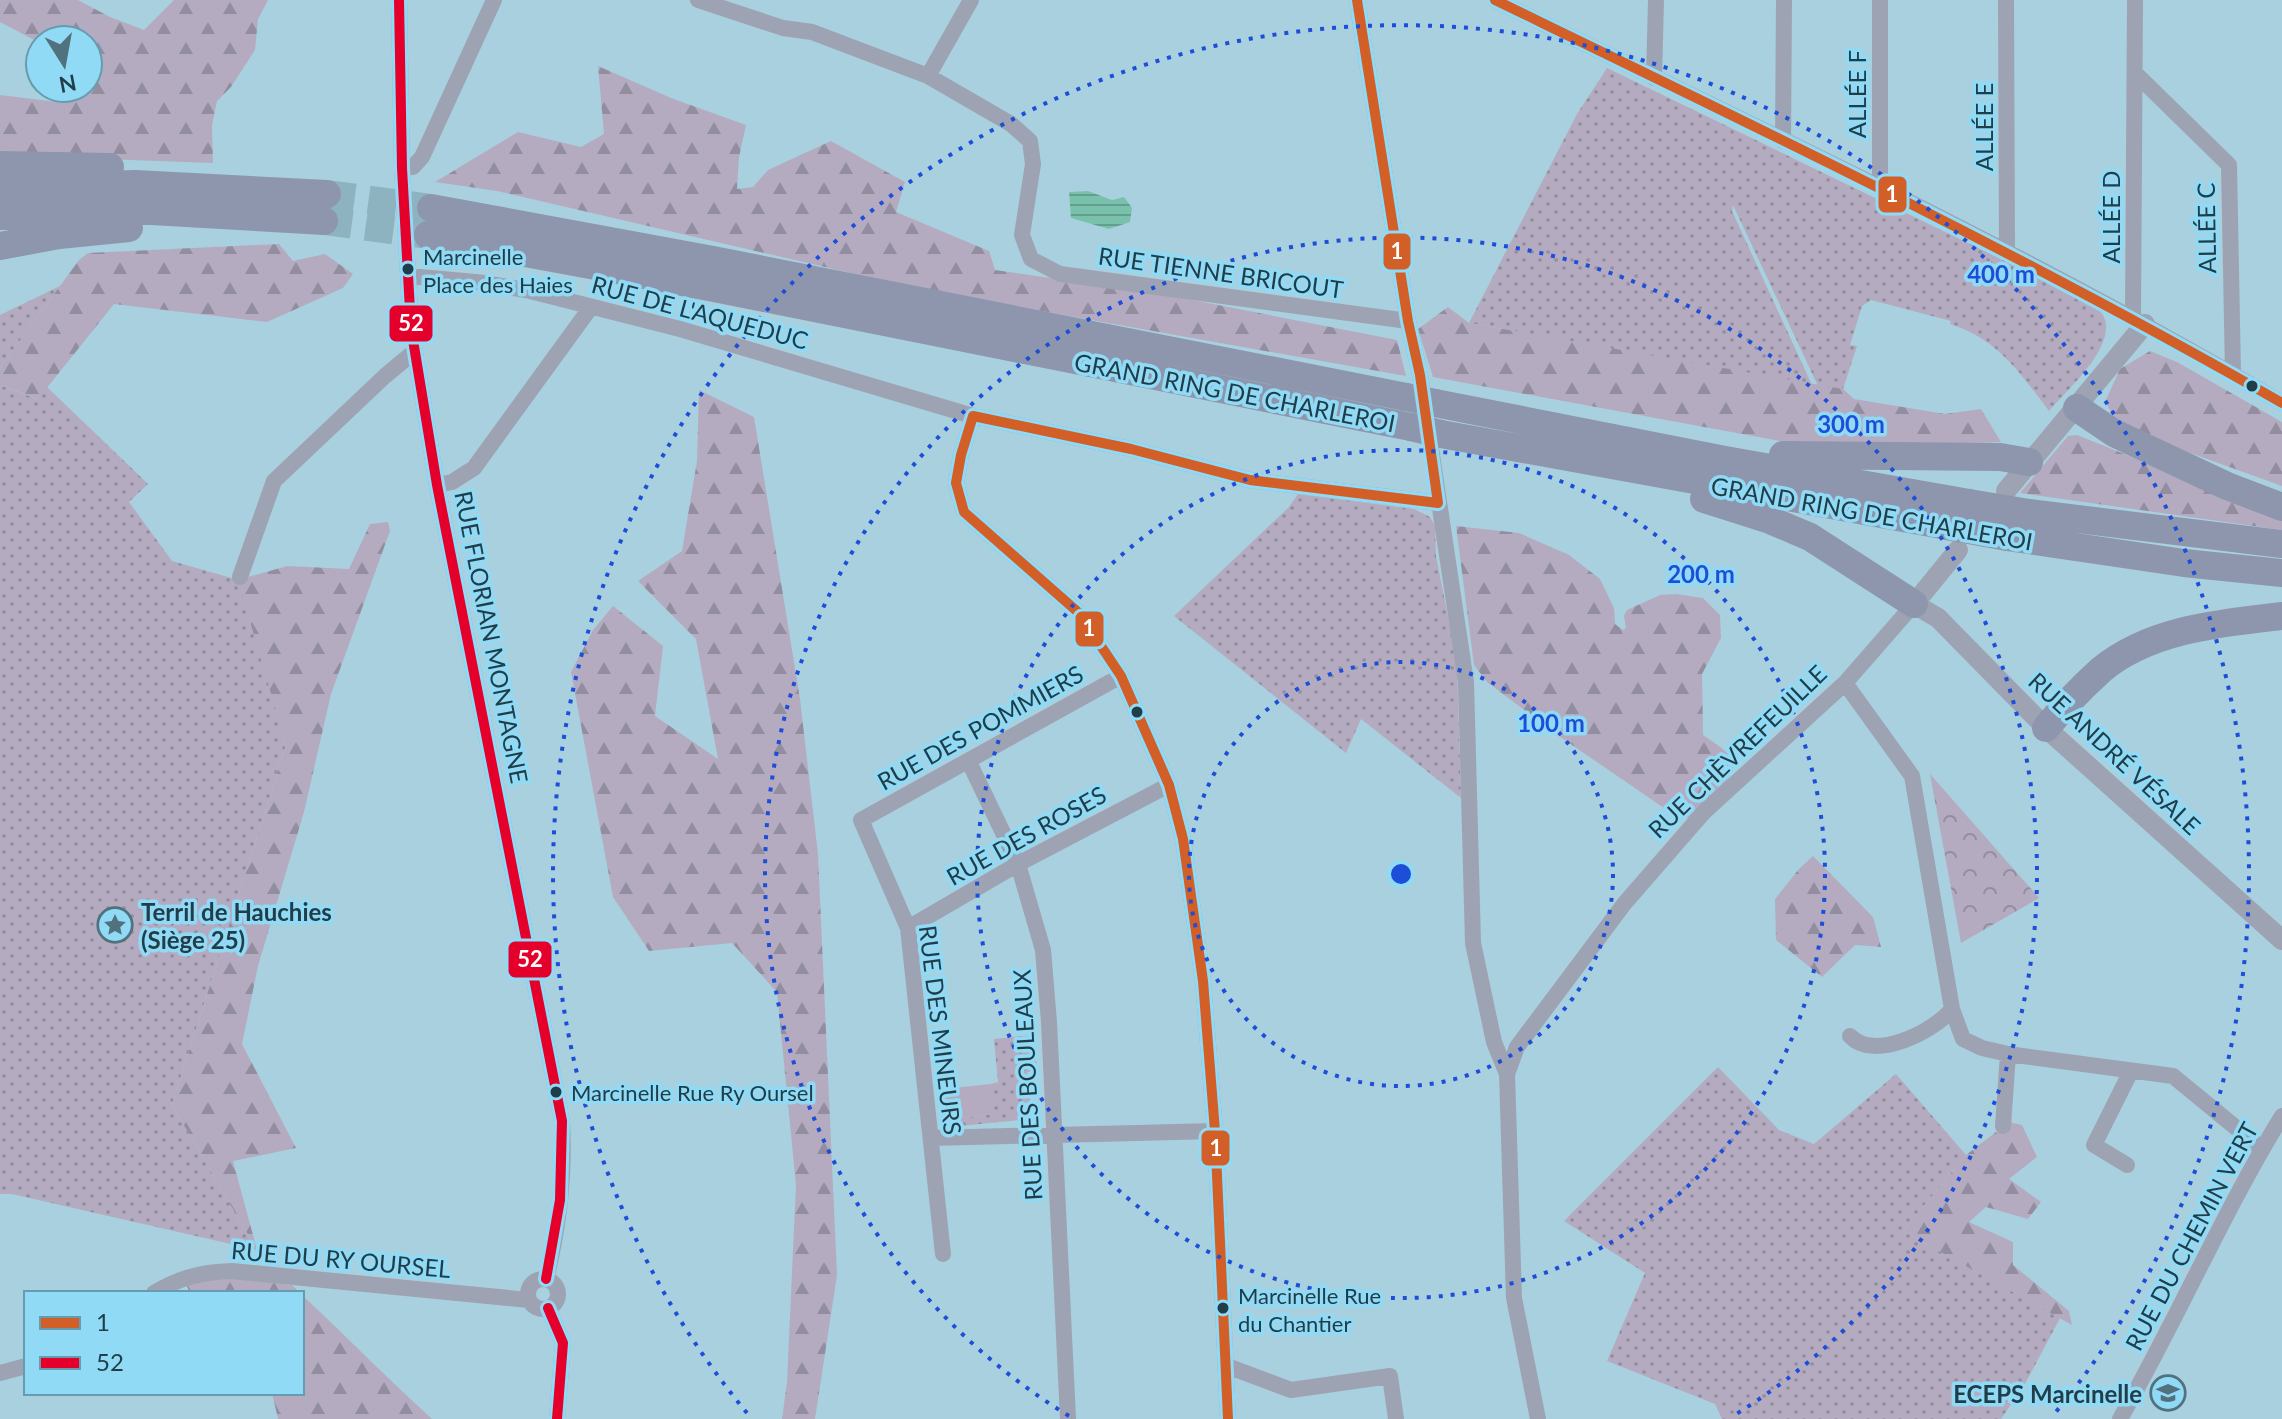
<svg xmlns="http://www.w3.org/2000/svg" width="2282" height="1419" font-family="Lato,sans-serif">
	<defs>
		<pattern id="grass-dots" width="8" height="8" patternUnits="userSpaceOnUse" patternTransform="scale(2)"><rect width="8" height="8" fill="#b4abc1"/><path d="M2 2h.1M6 6h.1" fill="none" stroke="#928d9f" stroke-width="1.8" stroke-linecap="round"/></pattern>
		<pattern id="forest-firs" width="22" height="20" patternUnits="userSpaceOnUse" patternTransform="scale(2)"><rect width="22" height="20" fill="#b4abc1"/><path d="M5 1l3.5 6h-7zM16 11l3.5 6h-7z" fill="#928d9f"/></pattern>
		<pattern id="park-crowns" width="20" height="18" patternUnits="userSpaceOnUse" patternTransform="scale(2)"><rect width="20" height="18" fill="#b4abc1"/><path d="M2 6a3 3 0 1 1 6 0M12 15a3 3 0 1 1 6 0" fill="none" stroke="#928d9f"/></pattern>
		<pattern id="water-rules" width="6" height="5" patternUnits="userSpaceOnUse" patternTransform="scale(2)"><rect width="6" height="5" fill="#7ac1ac"/><path d="M0 2.5h6" fill="none" stroke="#649e8e"/></pattern>
	</defs>
	<rect width="100%" height="100%" fill="#a8d0df"/>
	<path fill="url(#grass-dots)" d="M1607 68 2067 291C2077 297 2092 303 2100 311 2125 339 2067 390 2049 411 2020 373 1998 339 1950 324L1951 321 1871 300 1862 306 1850 345 1857 346 1843 389 1818 386 1733 205 1732 211 1812 385 1469 323 1577 114Z
		M60 286 0 368V315Z
		M0 385 37 399 47 387 148 484 129 502 172 561 242 581 286 745 172 1105 257 1250 12 1194H0Z
		M1298 494 1414 509 1430 517 1435 526 1436 556 1457 662 1461 798 1361 719 1346 753 1174 616 1289 507Z
		M1034 1035 1037 1071 1027 1072 1032 1119 949 1127 948 1120 994 1114 991 1084 998 1082 994 1039Z
		M1718 1067 1779 1130 1814 1144 1896 1074 1966 1155 1903 1231 2060 1318 2026 1382 2001 1419H1722L1715 1404 1607 1361 1645 1273 1564 1221Z"/>
	<path fill="url(#forest-firs)" d="M0 0H78L110 17 144 30 174 0H268L258 19 255 50 231 87 217 101 212 125 213 163 102 159 0 151V95L66 103 88 88V40H40V43L0 22Z
		M598 66 671 98 746 125 739 157 737 189 753 187 768 170 831 141 905 182 896 212 989 251 995 270 1167 295 1397 340 1406 376 1058 314 881 280 497 191 435 182 518 132 581 147 604 134Z
		M279 244 293 261 325 254 353 274 343 288 267 322 114 304 38 399 0 385V368L79 260 88 253Z
		M1448 307 1469 323 1843 389 1854 399 1945 414 1981 409 2001 442 1937 444H1796L1433 377 1418 329Z
		M2150 351 2177 362 2282 422V486L2121 428 2105 402 2120 369Z
		M699 390 754 417 800 699 818 854 837 1275 815 1419H782L787 1382 796 1185 777 992 732 943 649 951 613 897 571 672 593 630 613 606 663 646 655 716 718 759 696 639 638 581 682 551 697 461Z
		M2077 435 2282 517V530L2020 493 2068 436Z
		M388 522 390 531 331 694 304 812 258 966 242 1044 296 1148 233 1161 257 1250 172 1105 286 745 238 580 287 566 349 569 370 524Z
		M1456 526 1519 533 1569 555 1600 579 1614 608 1615 624 1623 630 1626 628 1624 616 1627 610 1660 595 1676 594 1703 598 1720 615 1721 638 1702 674 1703 735C1711 741 1722 747 1728 754 1747 774 1704 805 1690 818L1680 819 1559 736 1487 682 1474 665Z
		M1813 856 1873 917 1881 947 1855 945 1822 977 1776 940 1775 899 1799 869Z
		M2009 1122 2022 1125 2037 1157 2009 1179 2041 1202 2028 1219 1986 1207 1969 1222 2013 1242V1265L2069 1311 2072 1325 1903 1231 1966 1155Z
		M232 1277 292 1285 300 1293H190L186 1284Z
		M302 1295C346 1336 388 1379 432 1419H278L272 1393H302Z"/>
	<path fill="url(#park-crowns)" d="M1930 774 2039 898 1961 943Z"/>
	<path fill="#b4abc1" d="M991 1084 995 1114 948 1120 944 1089Z"/>
	<path fill="url(#water-rules)" d="M1088 191 1112 200 1124 197 1132 208 1130 222 1109 229 1071 218 1069 192Z"/>
	<g fill="none" stroke-linecap="round" stroke-linejoin="round">
		<path stroke="#8db3c1" stroke-width="28" stroke-dasharray="28 14" stroke-linecap="butt" d="M327 194 431 208
			M324 221 428 235"/>
		<path stroke="#9da3b3" stroke-width="16" d="M399 0 402 168 411 328 437 485 562 1121C565 1174 559 1227 546 1279
			M698 0 783 28 812 32 928 76 1011 124 1030 141 1033 164 1022 235 1031 259 1060 274 1408 321
			M1357 0 1408 321 1420 375 1466 682 1473 943 1494 1042 1507 1074 1514 1298 1538 1419
			M1495 0C1760 129 2028 253 2282 403
			M2006 0 2007 253
			M2135 73 2229 165 2233 374
			M928 76 971 0
			M1654 78 1656 0
			M1783 141 1784 0
			M402 168 413 167 422 157 494 0
			M1880 188V0
			M409 276 486 283 530 291 680 329 973 416 1131 449 1250 480 1438 503
			M2133 317 2135 0
			M973 416 961 455 956 483 964 512 1079 613 1121 676 1169 785 1183 839 1203 981 1215 1131 1228 1419
			M437 485 452 482 474 468 591 307
			M240 577 274 481 385 376 415 351
			M1845 683 1912 776 1952 1009 1963 1039 1982 1048 2008 1054 2173 1076 2262 1149
			M969 762 1018 864 1043 950 1049 1022 1068 1419
			M908 928 1018 864 1169 785
			M1850 1036C1874 1062 1935 1031 1952 1009
			M1507 1074 1517 1047 1624 904 1704 812 1845 683 1914 604
			M2003 1126 2008 1054
			M931 1138 1215 1131
			M2127 1165 2094 1145 2131 1071
			M943 1254 908 928 861 820 1121 676
			M528 1294a15 15 0 1 1 30 0a15 15 0 1 1-30 0Z
			M154 1293C181 1277 202 1272 232 1271L529 1300
			M548 1308 563 1343 557 1419
			M1227 1366 1291 1390 1390 1376 1396 1419
			M0 1373 26 1366
			M2120 1419C2177 1320 2222 1214 2282 1116"/>
		<path stroke="#9da3b3" stroke-width="20" d="M2006 491 2145 324
			M1958 550 1914 604 1938 618 2046 728 2282 940"/>
		<path stroke="#8d96ac" stroke-width="28" d="M0 165 110 167
			M0 188 135 184 327 194
			M431 208 713 260 1406 397
			M0 216 134 210 324 221
			M428 235 709 287 1411 427
			M0 246 59 235 129 228
			M1435 403 1725 460 1969 503
			M2077 408 2114 433 2227 486 2282 507
			M1441 434 1947 526
			M1783 455 2000 457 2029 462
			M1704 499 1770 520 1810 537 1914 604
			M2029 513 2282 544
			M2007 537 2184 563 2282 573
			M2046 728C2063 707 2081 688 2101 670 2150 629 2221 623 2282 616"/>
		<path stroke="#8d96ac" stroke-width="28" d="M1406 397 1435 403
			M1411 427 1441 434
			M1969 503 2029 513
			M1947 526 2007 537"/>
		<defs>
			<path id="bus-1" d="M1357 0 1408 321 1420 375 1438 503
				M1495 0C1761 129 2026 256 2282 403
				M973 416 961 455 956 483 964 512 1079 613 1121 676 1169 785 1183 839 1203 981 1215 1131 1228 1419
				M973 416 1131 449 1250 480 1438 503"/>
			<path id="bus-2" d="M399 0 402 168 411 328 437 485 562 1121 560 1200 546 1279
				M548 1308 563 1343 557 1419"/>
		</defs>
		<use href="#bus-1" stroke="#91daf6" stroke-width="16"/>
		<use href="#bus-2" stroke="#91daf6" stroke-width="16"/>
		<use href="#bus-1" stroke="#d25f28" stroke-width="10"/>
		<use href="#bus-2" stroke="#e4002b" stroke-width="10"/>
	</g>
	<g fill="none" stroke="#1d4ed8" stroke-width="4" stroke-dasharray="4 8">
		<circle cx="1401" cy="874" r="212"/>
		<circle cx="1401" cy="874" r="424"/>
		<path d="M1069 1416A636 636 0 1 1 1733 1416"/>
		<path d="M747 1413A848 848 0 1 1 2055 1413"/>
	</g>
	<defs>
		<symbol id="sight-ring" viewBox="-11 -11 22 22"><circle r="9.5" fill="#91daf6" stroke="#50717e" stroke-width="1.5"/><path d="M0-6L1.8-2.2L6-1.7L2.9 1.2L3.7 5.4L0 3.3L-3.7 5.4L-2.9 1.2L-6-1.7L-1.8-2.2Z" fill="#50717e"/></symbol>
		<symbol id="university-ring" viewBox="-11 -11 22 22"><circle r="9.5" fill="#91daf6" stroke="#50717e" stroke-width="1.5"/><path d="M0-5L7-2L0 1L-7-2ZM-4 1L0 2.5L4 1V4Q0 6-4 4Z" fill="#50717e"/></symbol>
	</defs>
	<g fill-rule="evenodd">
		<use href="#sight-ring" x="95" y="905" width="40" height="40"/>
		<use href="#university-ring" x="2148" y="1373" width="40" height="40"/>
	</g>
	<g fill="#203e49" stroke="#91daf6" stroke-width="3">
		<circle cx="408" cy="269" r="7"/>
		<circle cx="2252" cy="386" r="7"/>
		<circle cx="1137" cy="712" r="7"/>
		<circle cx="556" cy="1092" r="7"/>
		<circle cx="1223" cy="1308" r="7"/>
	</g>
	<g text-anchor="middle" dominant-baseline="central" stroke-width="7" stroke-linejoin="round" paint-order="stroke">
		<g font-size="22" fill="#203e49" stroke="#91daf6" text-anchor="start">
			<text x="423" y="256">Marcinelle<tspan x="423" dy="28">Place des Haies</tspan></text>
			<text x="571" y="1092">Marcinelle Rue Ry Oursel</text>
			<text x="1238" y="1295">Marcinelle Rue<tspan x="1238" dy="28">du Chantier</tspan></text>
		</g>
		<g font-size="24" fill="#203e49" stroke="#91daf6">
			<text transform="translate(1856 94) rotate(-90)">ALLÉE F</text>
			<text transform="translate(1983 127) rotate(-90)">ALLÉE E</text>
			<text transform="translate(2110 217) rotate(-90)">ALLÉE D</text>
			<text transform="translate(2206 228) rotate(-91)">ALLÉE C</text>
			<text transform="translate(1221 272) rotate(8)">RUE TIENNE BRICOUT</text>
			<text transform="translate(700 312) rotate(15)">RUE DE L'AQUEDUC</text>
			<text transform="translate(1235 392) rotate(11)">GRAND RING DE CHARLEROI</text>
			<text transform="translate(1872 513) rotate(10)">GRAND RING DE CHARLEROI</text>
			<text transform="translate(492 637) rotate(79)">RUE FLORIAN MONTAGNE</text>
			<text transform="translate(980 727) rotate(-29)">RUE DES POMMIERS</text>
			<text transform="translate(1737 751) rotate(-44)">RUE CHÈVREFEUILLE</text>
			<text transform="translate(2115 753) rotate(43)">RUE ANDRÉ VÉSALE</text>
			<text transform="translate(1026 835) rotate(-29)">RUE DES ROSES</text>
			<text transform="translate(941 1030) rotate(83)">RUE DES MINEURS</text>
			<text transform="translate(1027 1085) rotate(-93)">RUE DES BOULEAUX</text>
			<text transform="translate(2191 1236) rotate(-62)">RUE DU CHEMIN VERT</text>
			<text transform="translate(341 1259) rotate(5)">RUE DU RY OURSEL</text>
		</g>
		<g font-size="24" font-weight="bold" fill="#203e49" stroke="#91daf6" text-anchor="start">
			<text x="141" y="911">Terril de Hauchies<tspan x="141" dy="28">(Siège 25)</tspan></text>
			<text x="2142" y="1393" text-anchor="end">ECEPS Marcinelle</text>
		</g>
	</g>
	<circle cx="1401" cy="874" r="12" fill="#1d4ed8" stroke="#91daf6" stroke-width="4"/>
	<g font-size="24" text-anchor="middle" font-weight="bold" fill="#1d4ed8" stroke="#91daf6" stroke-width="7" stroke-linejoin="round" paint-order="stroke">
		<text x="2001" y="283">400 m</text>
		<text x="1851" y="433">300 m</text>
		<text x="1701" y="583">200 m</text>
		<text x="1551" y="732">100 m</text>
	</g>
	<g stroke="#91daf6" stroke-width="3">
		<rect x="1877" y="175" width="31" height="39" rx="8" fill="#d25f28"/>
		<rect x="1382" y="232" width="30" height="39" rx="8" fill="#d25f28"/>
		<rect x="388" y="304" width="46" height="39" rx="8" fill="#e4002b"/>
		<rect x="1074" y="610" width="31" height="38" rx="8" fill="#d25f28"/>
		<rect x="507" y="940" width="46" height="39" rx="8" fill="#e4002b"/>
		<rect x="1200" y="1129" width="31" height="38" rx="8" fill="#d25f28"/>
	</g>
	<g font-size="22" text-anchor="middle" font-weight="bold" fill="#fff">
		<text x="1892" y="202">1</text>
		<text x="1397" y="259">1</text>
		<text x="411" y="331">52</text>
		<text x="1089" y="636">1</text>
		<text x="530" y="967">52</text>
		<text x="1216" y="1156">1</text>
	</g>
	<rect x="24" y="1291" width="280" height="104" fill="#91daf6" stroke="#649cb1" stroke-width="2"/>
	<rect x="40" y="1317" width="40" height="12" fill="#d25f28" stroke="#649cb1" stroke-width="2"/>
	<text x="96" y="1331" font-size="24" fill="#203e49">1</text>
	<rect x="40" y="1357" width="40" height="12" fill="#e4002b" stroke="#649cb1" stroke-width="2"/>
	<text x="96" y="1371" font-size="24" fill="#203e49">52</text>
	<g transform="translate(64 64) rotate(169)"><circle r="38" fill="#91daf6" stroke="#649cb1" stroke-width="2"/>
	<path d="M0-6L14 30L0 20L-14 30Z" fill="#50717e"/>
	<text y="-12" font-size="22" font-weight="bold" text-anchor="middle" fill="#203e49">N</text>
	</g>
</svg>
